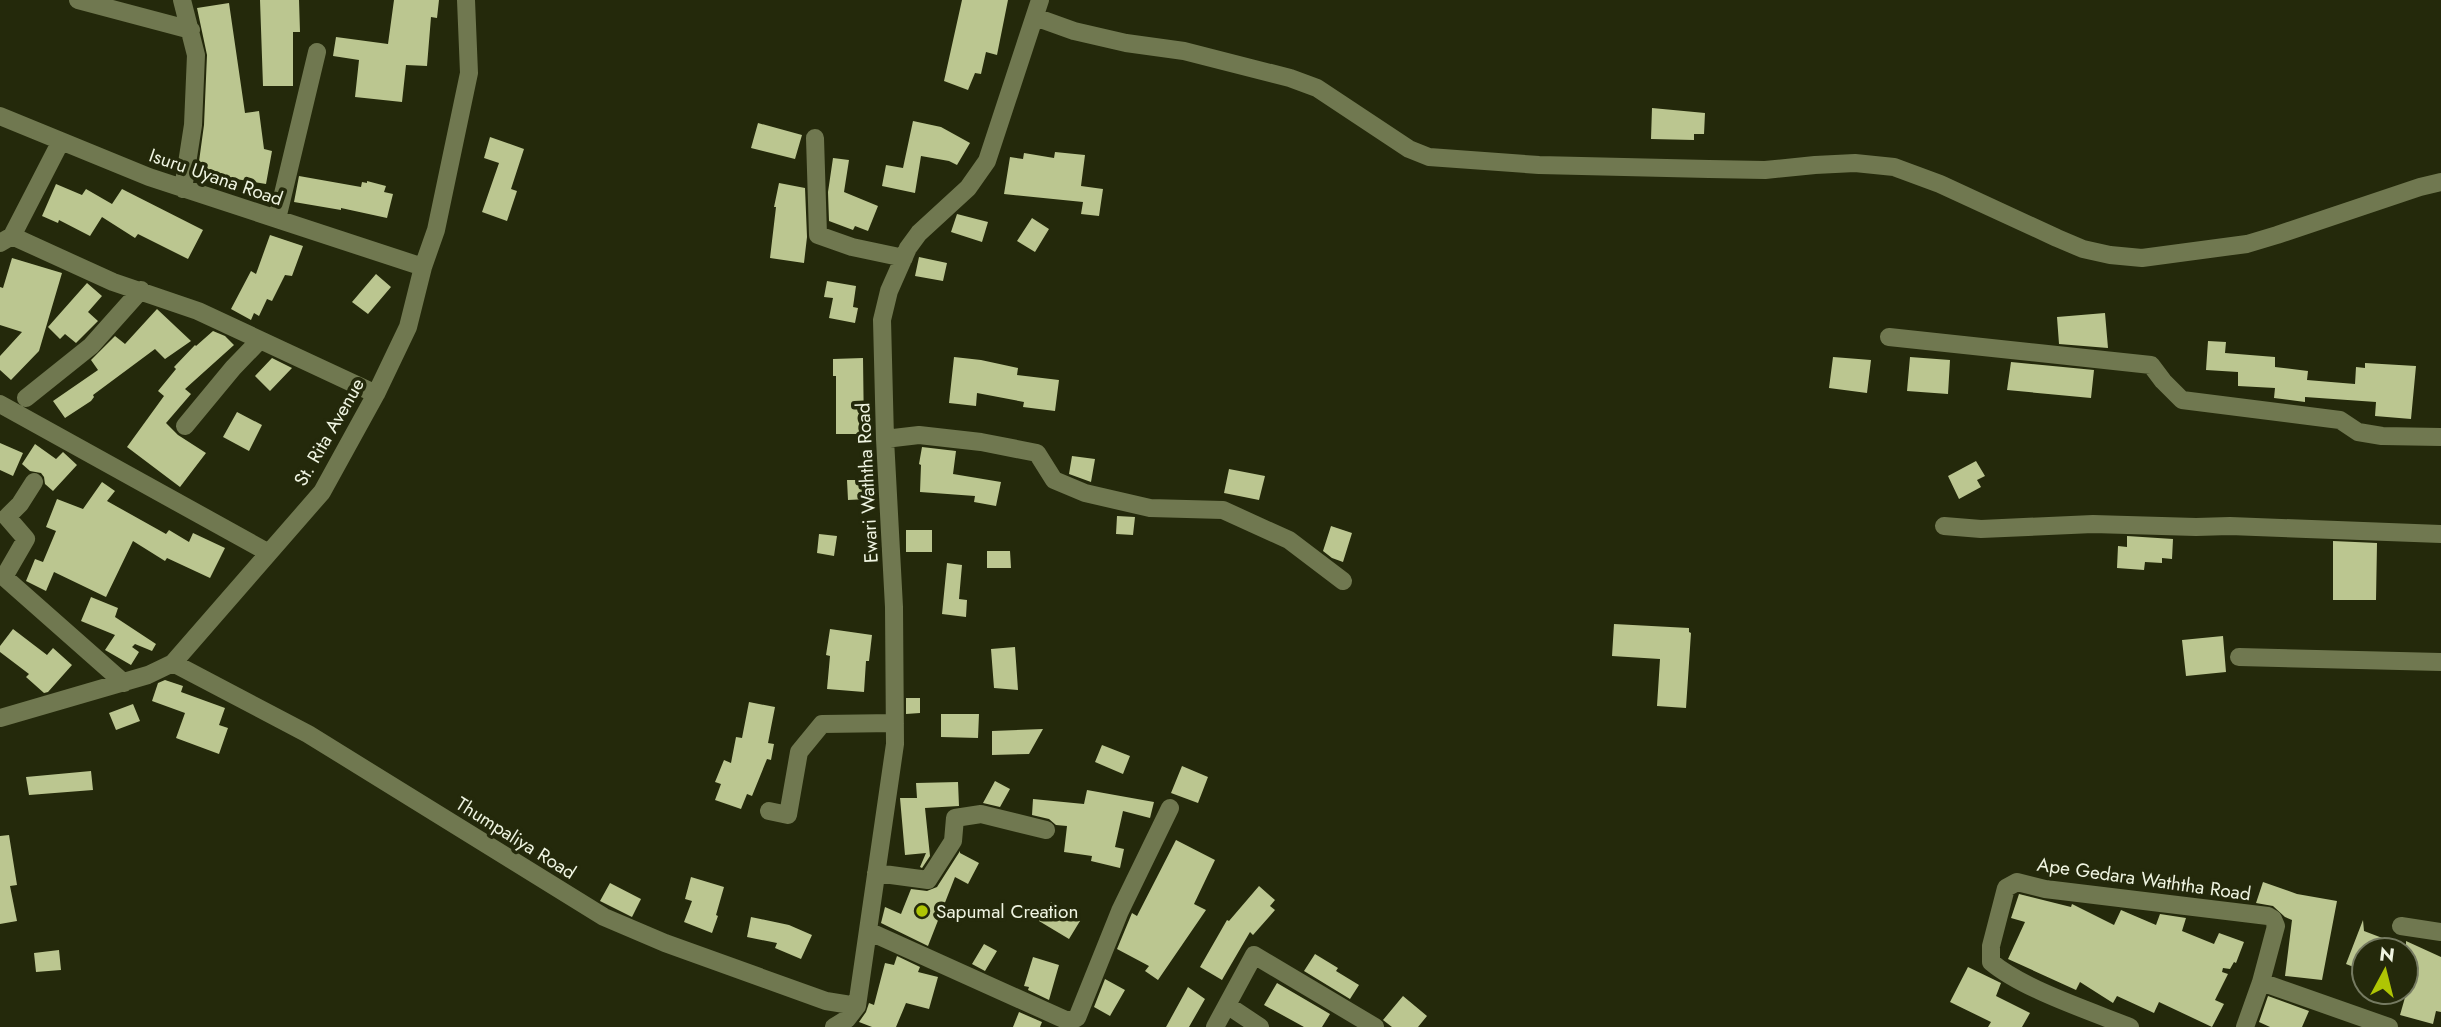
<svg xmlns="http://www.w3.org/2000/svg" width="2441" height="1027" font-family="Jost,sans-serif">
	<rect width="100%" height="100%" fill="#24290b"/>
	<path fill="#bbc690" d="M260 0H299L300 32H293V86H263Z
		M394 0H439L437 18 431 17 427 66 406 65 402 102 355 97 359 60 333 56 336 37 388 44Z
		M962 0H1008L997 55 986 52 981 74 975 73 968 90 944 81Z
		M229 3 245 113 259 111 264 149 272 151 266 184 211 175 197 176 204 125 207 55 197 8Z
		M1652 108 1705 113 1704 134H1694V140L1651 139Z
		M913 121 941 127 970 143 957 165 949 161 921 156 915 193 882 186 886 165 903 168Z
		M758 123 802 135 795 159 751 148Z
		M490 137 524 149 511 189 517 191 507 221 482 212 499 163 484 158Z
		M1055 152 1085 155 1081 186 1103 189 1099 216 1081 214 1083 202 1004 194 1010 157 1023 159 1024 153 1054 158Z
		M833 158 849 160 844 192 878 206 868 231 855 226 853 230 829 221 828 192Z
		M299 176 361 187 362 182 367 183V181L386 186 384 192 393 194 387 218 341 208V210L294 202Z
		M779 183 805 188 807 237 804 263 770 258 776 207H774Z
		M56 184 82 195 86 189 112 204 122 189 203 230 188 259 138 234 135 238 102 217 90 236 59 220 58 223 42 216Z
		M957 214 988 222 982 242 951 232Z
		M1032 218 1049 229 1035 252 1017 241Z
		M270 235 303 246 292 276 285 275 272 301 267 299 259 316 254 313 251 320 231 309 251 271 256 274Z
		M919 257 947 263 943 281 915 276Z
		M12 258 62 273 39 351 11 380 0 370V356L22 332 0 325V287L3 288Z
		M376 274 391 287 368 314 352 302Z
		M827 281 856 286 853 307 858 308 855 323 829 318 833 298 824 297Z
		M87 283 102 296 88 312 98 321 76 343 65 334 60 339 48 327Z
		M157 309 191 341 165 359 155 349 93 395 94 397 91 401 65 418 53 401 98 370 91 360 115 336 125 344Z
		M2105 313 2108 348 2059 344 2057 317Z
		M213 331 225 336 234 345 185 389 191 394 166 423 178 435 206 453 180 487 127 447 164 396 158 391 176 369 174 367 195 345 196 346Z
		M2208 341 2226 342 2225 353 2275 357V367L2308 371 2307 380 2355 384 2356 367 2365 368V363L2416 366 2411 419 2375 416 2376 402 2305 397V402L2274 398 2275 388 2238 386V372L2206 370Z
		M954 357 981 360 1018 368 1017 375 1059 380 1055 411 1023 407 1024 402 977 393 976 406 949 403Z
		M1833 357 1871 360 1867 393 1829 388Z
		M1910 357 1950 360 1948 394 1907 391Z
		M272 358 292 368 270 391 255 376Z
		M863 358 864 434H836V376H833V359Z
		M2011 362 2094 370 2091 398 2007 390Z
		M237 412 262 425 249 451 223 437Z
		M0 443 23 453 13 476 0 470Z
		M35 444 56 459 63 452 77 465 53 491 45 484 44 477 41 473 30 471 22 464Z
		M922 447 956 451 953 474 1001 482 996 506 974 502 975 496 920 492 921 465 919 464Z
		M1072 456 1095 459 1091 482 1069 474Z
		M1976 461 1985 476 1977 480 1981 487 1959 499 1948 476Z
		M1229 469 1265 476 1259 500 1224 493Z
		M847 480H867V499L848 500Z
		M102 482 115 491 107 501 166 534 169 530 189 542 193 533 225 548 210 578 167 558 165 561 133 541 106 597 54 572 46 591 26 581 35 559 43 562 56 531 46 527 57 499 83 509Z
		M1117 516 1135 517 1133 535 1116 534Z
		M1331 526 1352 533 1343 562 1332 558 1323 551Z
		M906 530H932V552H906Z
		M819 534 837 536 834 556 817 553Z
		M2127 536 2173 539 2172 559 2162 558V563L2145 562 2144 570 2117 568 2118 546 2127 547Z
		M2333 541 2377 543 2376 600H2333Z
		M987 551H1010L1011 568H987Z
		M947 563 962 565 959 599 967 600 966 617 942 614Z
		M91 597 118 608 115 617 156 644 152 651 135 644 132 647 139 652 131 665 105 650 115 635 81 621Z
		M1614 624 1689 628V632L1691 633 1686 708 1657 706 1660 659 1612 656Z
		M13 629 47 655 53 648 72 665 48 692 44 693 26 677 29 674 0 652V646Z
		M830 629 872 635 869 661H866L864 692 827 689 830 656 826 655Z
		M2223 636 2226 672 2186 676 2182 640Z
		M1015 647 1018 690 994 688 991 649Z
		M165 680 183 686 181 692 225 708 219 725 228 728 219 754 176 738 185 713 152 701 158 683Z
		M906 698H920V713L906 714Z
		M749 702 775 707 768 743 774 744 771 760 767 759 752 796 747 794 741 809 715 800 721 784 715 782 724 760 731 763 736 737 742 738Z
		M133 704 140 721 116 730 109 713Z
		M941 714H979L978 738 941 737Z
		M1043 729 1029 754 992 755V731Z
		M1102 745 1130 756 1123 774 1095 762Z
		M1182 766 1208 777 1198 803 1171 793Z
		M91 771 93 790 29 795 26 777Z
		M995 781 1010 789 1000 807 983 803Z
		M958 782 959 806 925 808 930 856 922 868 920 867 926 853 905 855 900 798H917L916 783Z
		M1087 790 1154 802 1150 818 1123 811 1115 847 1124 849 1120 868 1091 861 1092 856 1064 852 1067 826 1056 825 1049 819 1032 815 1033 799 1084 804Z
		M9 835 17 885 10 886 17 921 0 924V836Z
		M1176 840 1215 860 1194 904 1206 910 1158 980 1145 971 1149 966 1117 949 1132 913 1137 916Z
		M960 851V853L979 863 968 884 955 877 928 946 881 923 885 907 901 914 911 889 927 891 937 887Z
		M691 877 724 887 716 915 718 916 712 933 684 922 692 901 685 899Z
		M2263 882 2297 894 2337 901 2322 980 2285 976 2292 920 2285 917 2273 906 2256 903Z
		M610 883 641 899 632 917 600 901Z
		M1259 886 1275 900 1270 906 1275 910 1253 935 1250 932 1222 980 1200 967 1227 920 1229 921Z
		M2019 894 2071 907 2072 904 2114 925 2121 910 2156 925 2160 914 2186 918 2182 931 2214 944 2219 933 2244 942 2236 963 2234 962 2230 969 2223 968 2222 972 2228 974 2215 1000 2224 1004 2212 1027 2159 1002 2154 1013 2117 996 2113 1003 2080 982 2076 990 2008 959 2025 922 2011 918Z
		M1051 902 1080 921 1069 939 1039 921Z
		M751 917 789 925 812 935 801 959 775 948 777 943 747 937Z
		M2363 920 2364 931 2406 947V941L2441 957V1012L2436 1011 2433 1024 2400 1015 2406 994V950H2364V971L2346 964Z
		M984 944 997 951 985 971 972 964Z
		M59 950 61 970 36 972 34 953Z
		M1315 954 1338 968 1336 971 1359 985 1350 999 1304 971Z
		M897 956 920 967 918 972 938 977 929 1009 906 1003 896 1027H872L859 1022 866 1012 869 1003 874 1005 885 963 894 965Z
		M1033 957 1059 965 1049 1000 1028 990 1029 987 1024 986Z
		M1968 967 2001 983 1996 996 2030 1013 2022 1027H1988L1991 1022 1950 1002Z
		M1105 979 1125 990 1110 1016 1094 1007Z
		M1277 983 1330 1014 1322 1027H1304L1264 1005Z
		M1188 987 1205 999 1189 1027H1166Z
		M1403 996 1427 1016 1418 1027H1392L1383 1020Z
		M2268 996 2309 1011 2302 1027H2270L2259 1022Z
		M1019 1012 1042 1022 1040 1027H1013Z"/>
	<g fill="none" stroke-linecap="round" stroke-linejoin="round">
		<path stroke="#707850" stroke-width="18" d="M78 0 191 30
			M182 0 196 55 193 125 183 189
			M1035 17 1074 31 1126 43 1184 51 1290 78 1317 88 1409 149 1429 157 1539 165 1709 169 1765 170 1815 165 1855 163 1894 167 1940 184 2057 238 2083 249 2110 255 2142 258 2247 244 2277 235 2420 187 2441 182
			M0 116 149 177 423 267
			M815 138 818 235 852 247 904 258
			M277 219 317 52
			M12 236 61 141
			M0 243 12 236 113 282 198 311 376 394
			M1889 337 2151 365 2163 381 2182 400 2340 420 2358 432 2382 436 2441 437
			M26 398 91 346 141 290
			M0 404 269 553
			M185 426 233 368 259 341
			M885 439 919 435 981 442 1037 453 1054 480 1085 493 1150 508 1223 510 1289 540 1343 581
			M34 482 20 504 7 517 26 539 4 577 124 683
			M1944 526 1981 529 2093 524 2196 527 2230 526 2441 534
			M2239 657 2441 662
			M173 663 308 734 604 917 665 943 826 1001 857 1006
			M0 718 148 675 173 663 322 492 376 394 408 327 423 267 436 230 469 73 466 0
			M769 811 788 815 799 752 822 724 895 723
			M876 873 928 880 953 841 955 818 981 814 1046 830
			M2401 926 2441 932
			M868 931 1059 1017 1068 1021 1077 1018 1120 911 1170 808
			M2261 982 2389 1027
			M1227 1005 1260 1027
			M857 1006 895 744 894 607 885 439 882 320 889 291 908 248 919 233 968 188 987 161 1040 0
			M834 1027 847 1019 857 1006
			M1215 1027 1254 955 1375 1027
			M2130 1027C2090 1011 2023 989 1991 962V946L2006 888 2017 882 2045 889 2268 916 2273 919 2276 926 2261 982 2245 1027"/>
	</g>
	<circle fill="#afc504" stroke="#24290b" stroke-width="2.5" cx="922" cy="911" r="7"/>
	<g text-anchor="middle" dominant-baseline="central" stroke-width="7" stroke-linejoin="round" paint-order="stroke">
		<g font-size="19" fill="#eff4e1" stroke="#24290b">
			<text transform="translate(216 177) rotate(19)">Isuru Uyana Road</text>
			<text transform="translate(329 432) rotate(-60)">St. Rita Avenue</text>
			<text transform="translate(867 483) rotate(-93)">Ewari Waththa Road</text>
			<text transform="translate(516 838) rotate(32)">Thumpaliya Road</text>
			<text transform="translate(2144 879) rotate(8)">Ape Gedara Waththa Road</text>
		</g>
		<g font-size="19" fill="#eff4e1" stroke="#24290b" text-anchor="start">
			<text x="936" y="911">Sapumal Creation</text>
		</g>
	</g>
	<g transform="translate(2385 971) rotate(7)"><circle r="33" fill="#24290b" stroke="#757a61" stroke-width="2"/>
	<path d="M0-5L12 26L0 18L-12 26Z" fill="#afc504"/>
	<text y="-10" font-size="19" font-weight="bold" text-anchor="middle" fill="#eff4e1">N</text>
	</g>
</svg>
